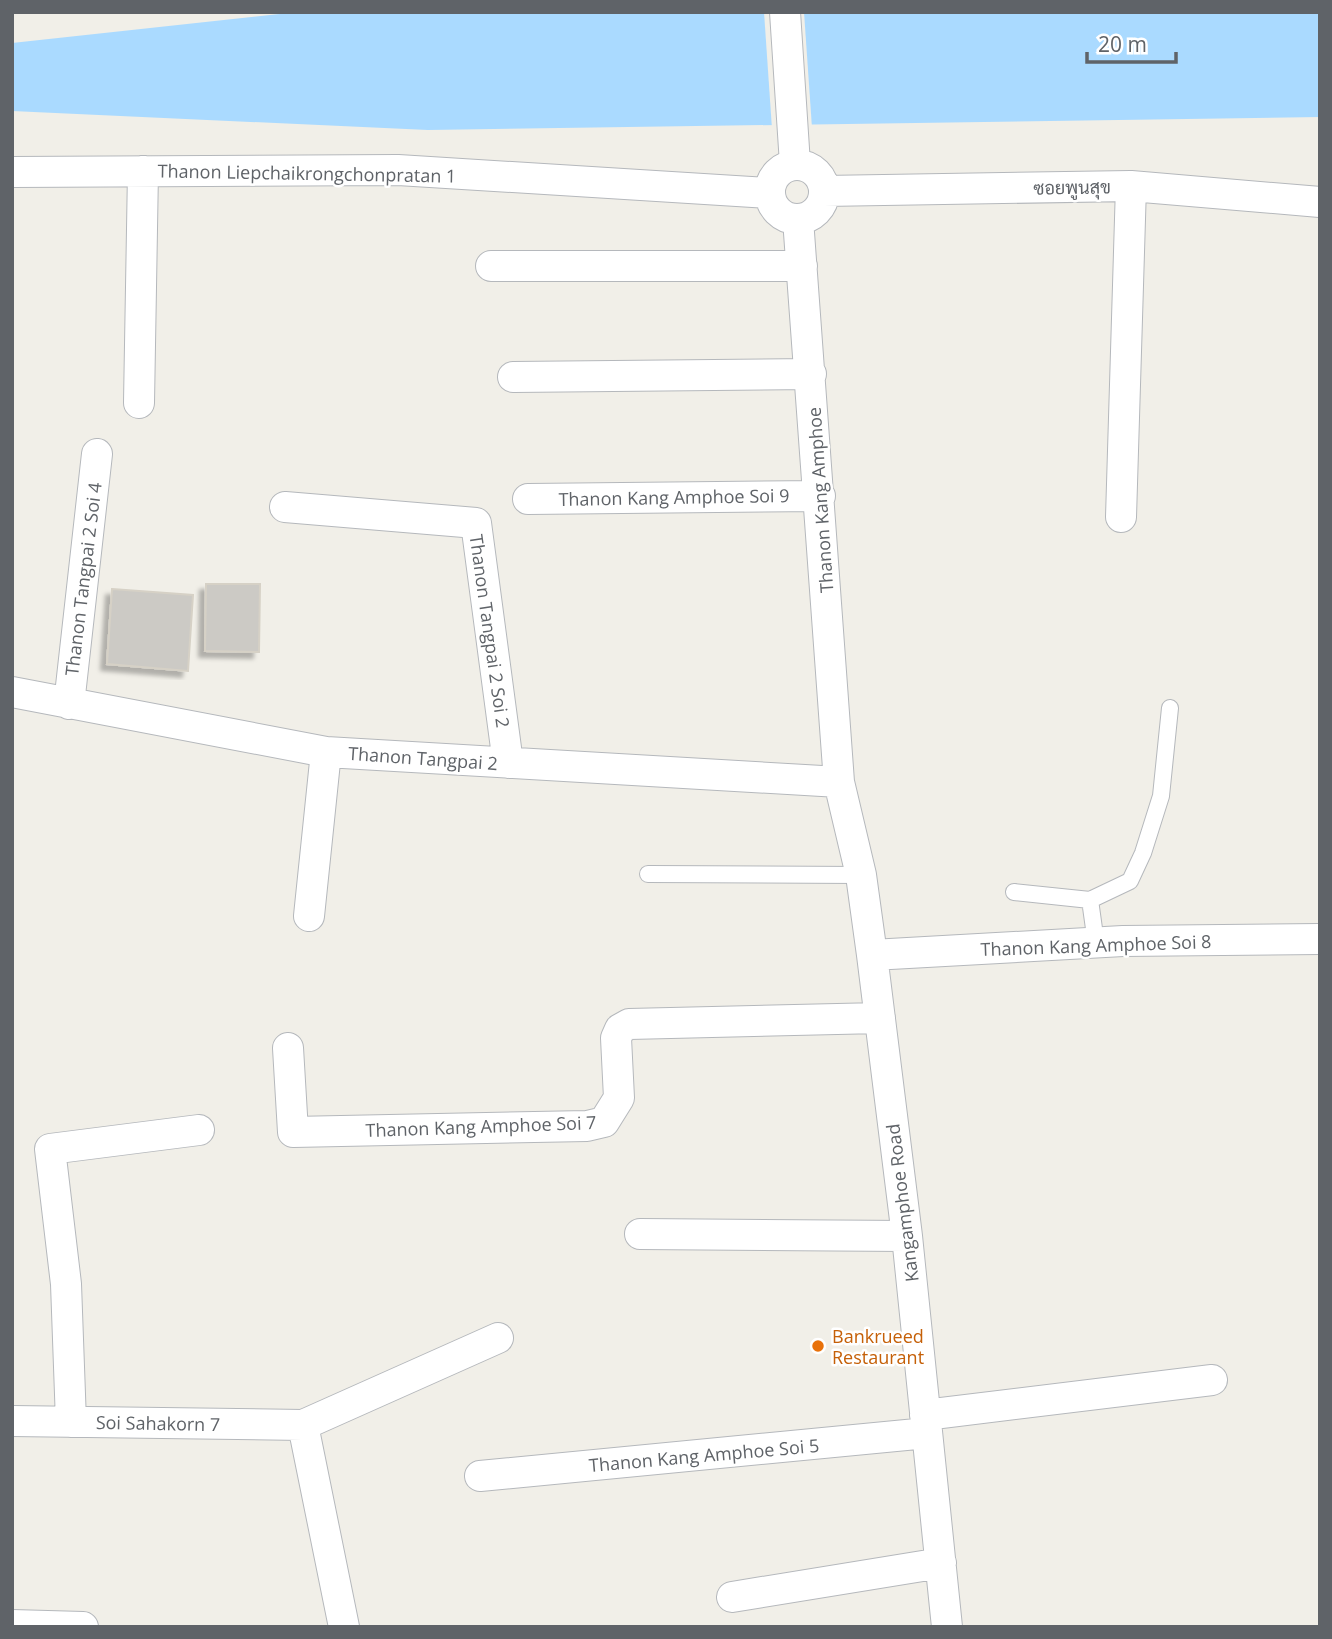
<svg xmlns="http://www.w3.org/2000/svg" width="1332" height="1639" font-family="'Open Sans',Sarabun,sans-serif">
	<defs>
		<filter id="shadow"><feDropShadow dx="-6" dy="6" stdDeviation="2" flood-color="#0004"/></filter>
	</defs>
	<rect width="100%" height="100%" fill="#f1efe8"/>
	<path fill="#aadaff" d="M298 12H1320V117L428 130 12 111V43Z"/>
	<path fill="#f1efe8" d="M764 12H804L812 128 772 129Z"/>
	<path fill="#cccac5" stroke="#d6d1c6" stroke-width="2" filter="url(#shadow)" d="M206 584H260L259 652 205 651Z
		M112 589 193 595 188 671 107 664Z"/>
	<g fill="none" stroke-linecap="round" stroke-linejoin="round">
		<defs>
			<path id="lane" d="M648 874 861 875
				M1014 892 1090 900 1130 881 1143 853 1161 796 1170 708
				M1090 900 1096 943"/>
			<path id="street" d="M785 12 795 164
				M770 192a27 27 0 1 1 54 0a27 27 0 1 1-54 0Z
				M12 172 398 170 769 193
				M824 191 1131 186 1320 202
				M798 219 839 782 861 875 872 955 907 1236 947 1627
				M491 266H802
				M513 377 811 374
				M139 403 143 171
				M528 499 820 496
				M285 507 476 523 508 763
				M1121 517 1131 186
				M12 692 326 752 839 782
				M69 704 97 454
				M309 916 326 752
				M872 955 1123 941 1320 939
				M288 1048 293 1132 587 1126 604 1122 619 1098 616 1038 620 1029 629 1024 880 1018
				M640 1234 907 1236
				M925 1415 1212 1380
				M12 1421 303 1425 498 1338
				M71 1422 66 1284 50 1149 199 1130
				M303 1425 344 1627
				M480 1476 927 1433
				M732 1597 941 1563
				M12 1625 83 1627"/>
		</defs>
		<use href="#lane" stroke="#b5b8bc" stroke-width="18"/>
		<use href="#street" stroke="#b5b8bc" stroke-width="32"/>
		<use href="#lane" stroke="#fff" stroke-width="16"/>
		<use href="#street" stroke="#fff" stroke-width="30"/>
	</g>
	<circle fill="#e8710a" stroke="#fff" stroke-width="2.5" cx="818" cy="1346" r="7"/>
	<g text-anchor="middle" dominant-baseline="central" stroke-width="5" stroke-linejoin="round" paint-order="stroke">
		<g font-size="18" fill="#5f6368" stroke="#fff">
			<text transform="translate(307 173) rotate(1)">Thanon Liepchaikrongchonpratan 1</text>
			<text transform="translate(1072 187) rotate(-1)">ซอยพูนสุข</text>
			<text transform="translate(674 497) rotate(-1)">Thanon Kang Amphoe Soi 9</text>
			<text transform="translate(820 500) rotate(-94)">Thanon Kang Amphoe</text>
			<text transform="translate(83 579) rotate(-83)">Thanon Tangpai 2 Soi 4</text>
			<text transform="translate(490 631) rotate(82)">Thanon Tangpai 2 Soi 2</text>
			<text transform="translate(423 758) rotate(4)">Thanon Tangpai 2</text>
			<text transform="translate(1096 945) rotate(-2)">Thanon Kang Amphoe Soi 8</text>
			<text transform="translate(481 1126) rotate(-2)">Thanon Kang Amphoe Soi 7</text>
			<text transform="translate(902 1203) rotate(-97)">Kangamphoe Road</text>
			<text transform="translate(158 1423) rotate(1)">Soi Sahakorn 7</text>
			<text transform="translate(704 1455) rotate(-5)">Thanon Kang Amphoe Soi 5</text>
		</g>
		<g font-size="18" fill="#c56008" stroke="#fff" text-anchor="start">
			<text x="832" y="1336">Bankrueed<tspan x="832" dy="21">Restaurant</tspan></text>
		</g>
	</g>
	<rect width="1332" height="1639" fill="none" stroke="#5f6368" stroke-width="28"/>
	<path d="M1087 52v10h89v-10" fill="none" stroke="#5f6368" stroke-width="3.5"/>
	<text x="1098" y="52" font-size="21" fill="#5f6368" stroke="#ffffff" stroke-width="5" paint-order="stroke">20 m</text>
</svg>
